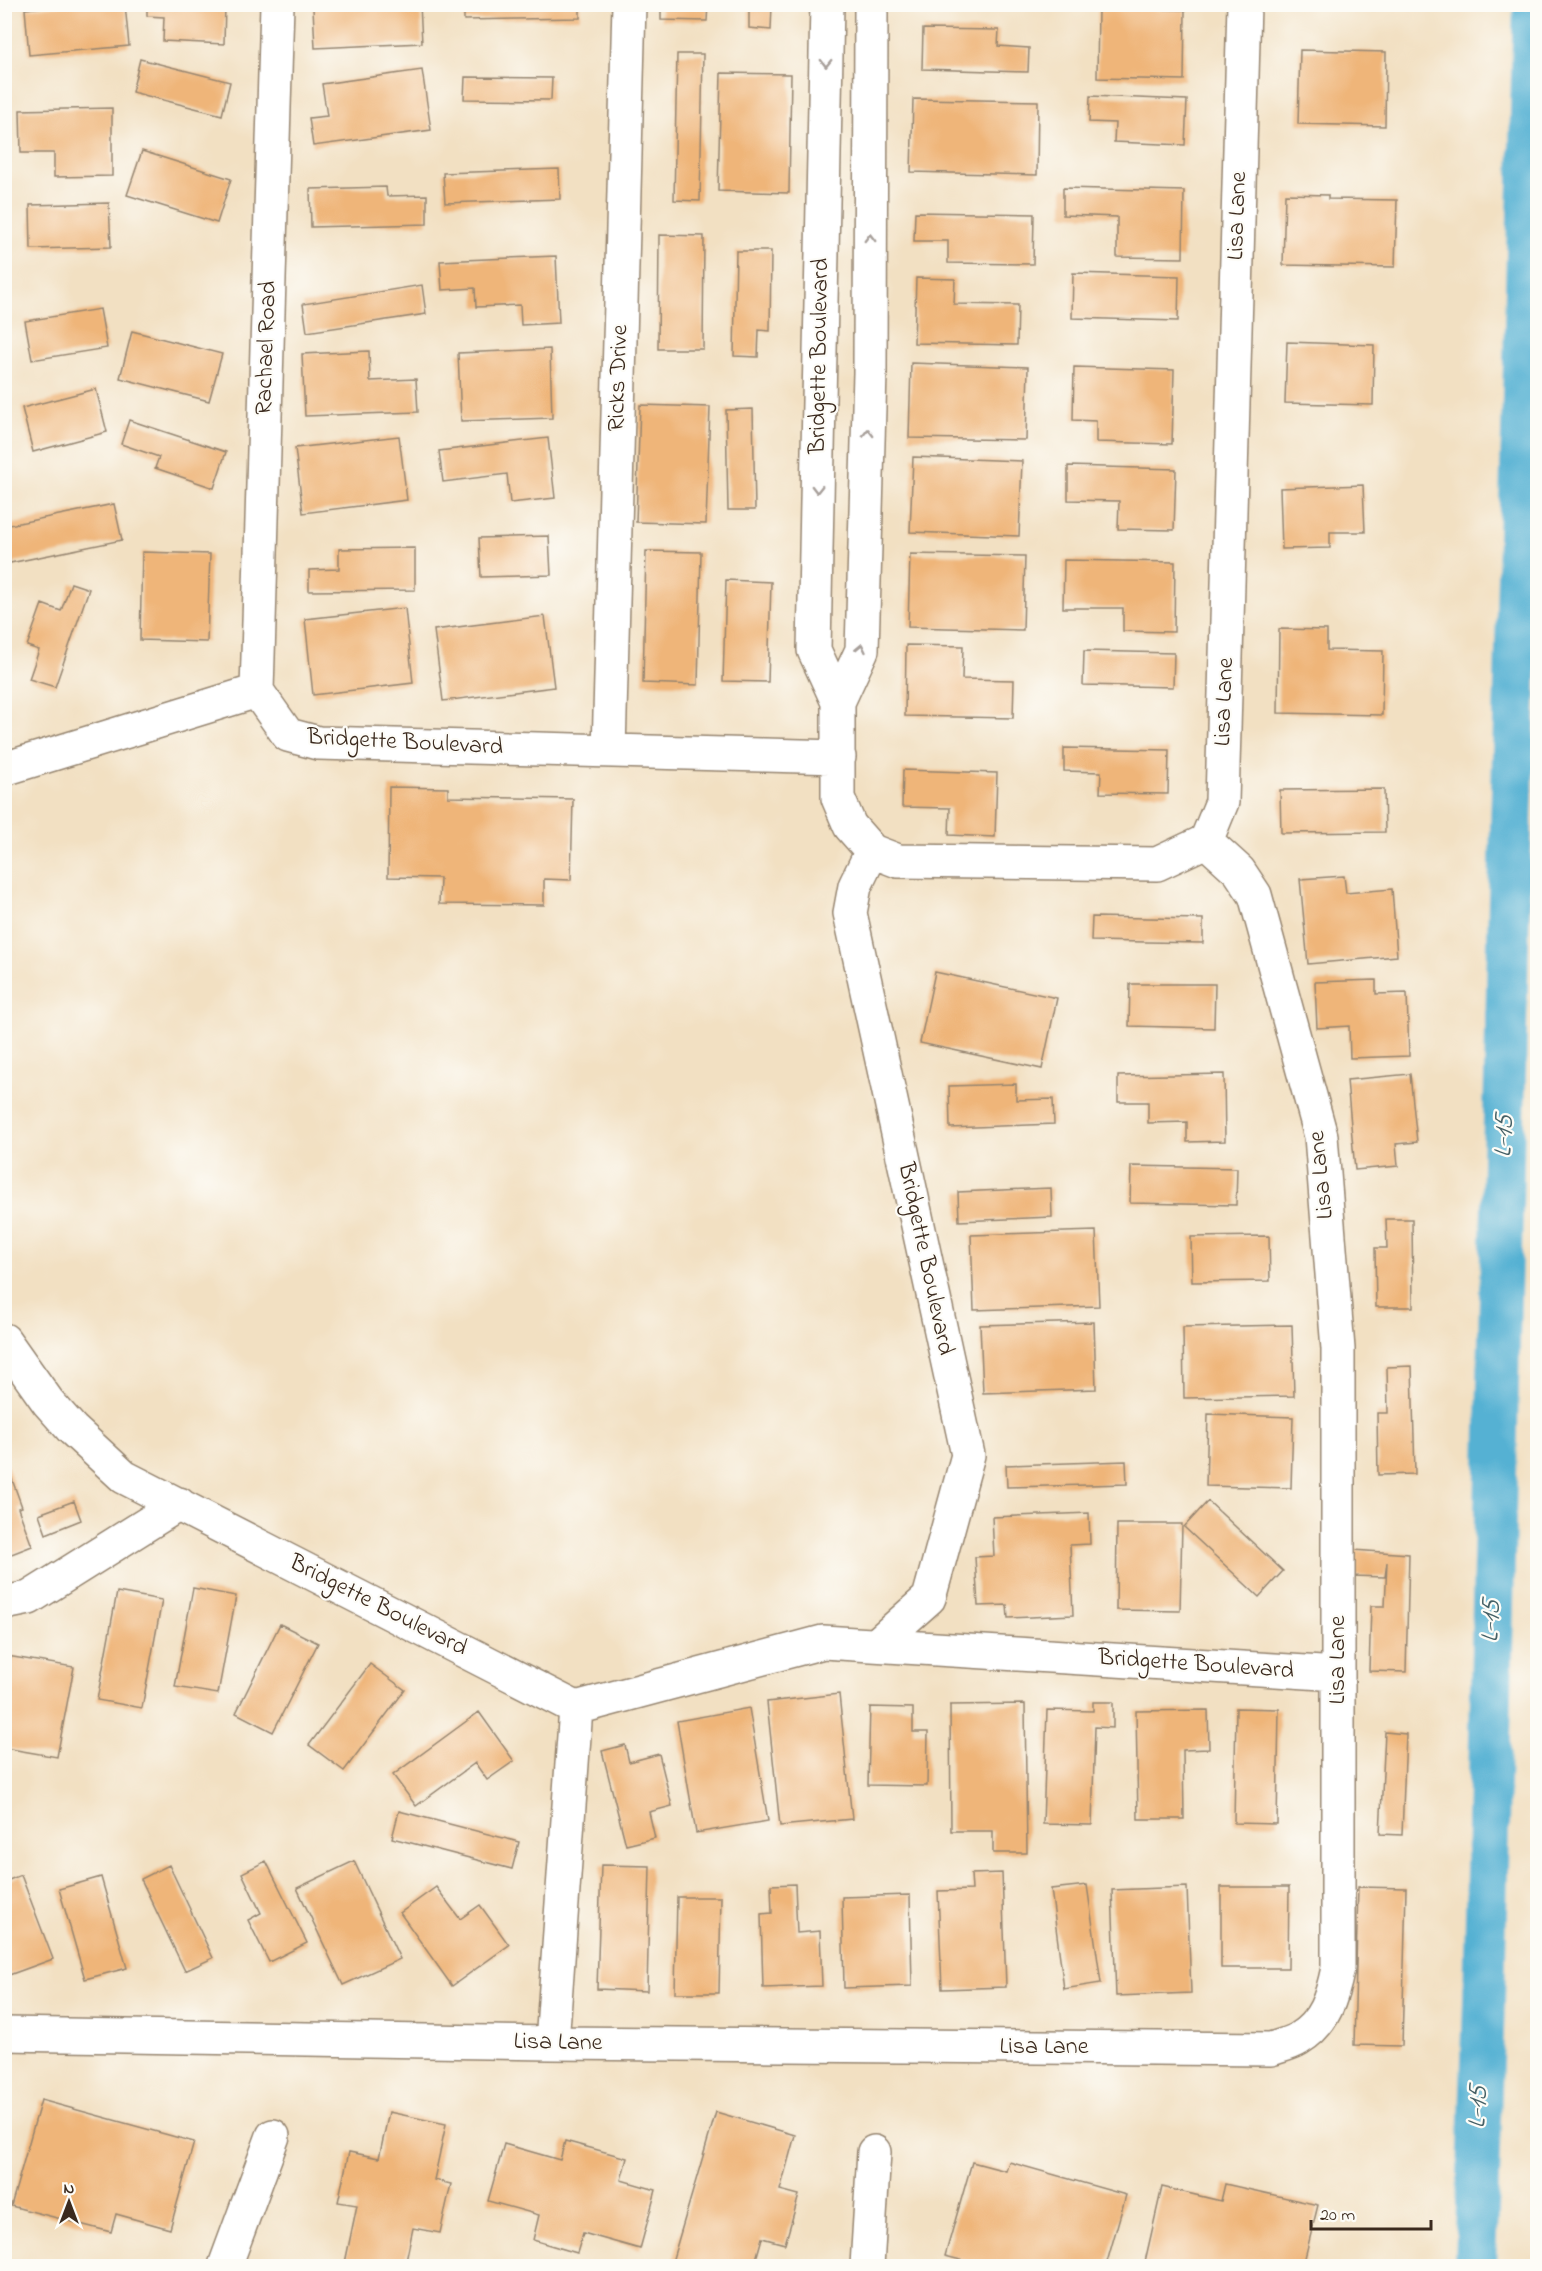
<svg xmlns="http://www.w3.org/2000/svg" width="1542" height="2271" font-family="'Indie Flower',sans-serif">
	<rect width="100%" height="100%" fill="#fdfcf7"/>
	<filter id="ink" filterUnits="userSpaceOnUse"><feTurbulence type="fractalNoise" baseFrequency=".0167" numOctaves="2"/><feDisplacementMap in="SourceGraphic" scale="12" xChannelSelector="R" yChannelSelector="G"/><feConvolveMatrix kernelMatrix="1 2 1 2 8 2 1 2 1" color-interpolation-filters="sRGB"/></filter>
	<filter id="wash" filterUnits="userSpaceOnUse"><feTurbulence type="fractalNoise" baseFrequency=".008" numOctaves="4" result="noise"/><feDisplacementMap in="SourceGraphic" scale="24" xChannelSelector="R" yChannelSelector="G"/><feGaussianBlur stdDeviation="1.35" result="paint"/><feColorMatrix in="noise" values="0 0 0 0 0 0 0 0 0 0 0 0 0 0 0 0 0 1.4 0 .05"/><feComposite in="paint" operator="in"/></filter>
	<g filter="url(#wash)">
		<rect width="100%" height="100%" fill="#f2e0c2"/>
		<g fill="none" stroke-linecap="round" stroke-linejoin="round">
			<path stroke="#55b1d3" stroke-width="42" d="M1475 2266 1484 2002 1509 899 1534 4"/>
		</g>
		<g id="blocks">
			<path fill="#efb579" d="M73 4H125L129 46 29 55 25 9Z
				M147 4H225L224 44 163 41 164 17 147 16Z
				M386 4H420L422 43 315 48 313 8Z
				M464 4H580V18L464 20Z
				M661 4H708L707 21 661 20Z
				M749 4H772L771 30 749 28Z
				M1098 8 1185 10 1184 80 1097 78Z
				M923 29 999 30 998 46 1029 48 1028 72 922 69Z
				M1300 50 1386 52 1385 126 1298 124Z
				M677 54H703L700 201 674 200Z
				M140 59 230 82 222 115 132 92Z
				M422 70 431 130 313 146 309 118 327 116 322 84Z
				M721 73 791 74 789 193 718 191Z
				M465 77 552 78 551 100 464 99Z
				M1090 96 1187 100 1185 145 1114 142 1115 123 1089 122Z
				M913 99 1038 101 1037 175 911 172Z
				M112 108V176L54 177V153H21L20 110Z
				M142 151 231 179 217 223 127 195Z
				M559 169 560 199 445 203 443 173Z
				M386 187 387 196 427 195V224L311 227 310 189Z
				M1063 188 1184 191 1183 258 1117 257V217L1063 215Z
				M1285 194 1328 195V199L1397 200 1395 267 1283 265Z
				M109 203 111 247 31 249 30 205Z
				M915 212 1034 214 1033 264 948 263V241H914Z
				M659 235 704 236 703 349H658Z
				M736 251H771L770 331 759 330 758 357 734 356Z
				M556 256 559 323 521 325 520 305 476 307 475 288 442 290 440 261Z
				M1073 273 1179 276 1178 321 1072 318Z
				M916 278 955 279 954 304 1018 305 1017 345 914 343Z
				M422 285 426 314 307 332 303 304Z
				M100 309 107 348 32 360 25 321Z
				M132 331 222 354 209 401 120 378Z
				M1287 342 1374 345 1373 405 1285 403Z
				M550 349 552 418 461 421 458 353Z
				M369 351 370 381 416 379 418 412 305 416 302 354Z
				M911 363 1028 367 1026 440 909 438Z
				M1074 367 1174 370 1172 444 1096 442V421L1073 420Z
				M96 389 107 432 33 452 22 408Z
				M640 405 710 407 706 524 636 522Z
				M753 409 755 510H728L726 410Z
				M129 420 226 452 214 488 155 468 159 457 121 444Z
				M399 436 407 500 303 513 295 448Z
				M548 438 555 498 510 503 507 474 443 482 439 451Z
				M913 457 1022 461 1019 536 910 532Z
				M1068 466 1176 469 1174 530 1118 529 1119 501 1068 500Z
				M1363 485 1365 532H1330V548L1282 549 1280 488Z
				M114 504 122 540 10 563 4 526Z
				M549 536 551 575 481 577 479 538Z
				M415 548V590L309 591V570L339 569V549Z
				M646 551 701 552 698 685 643 683Z
				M142 552 210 554 207 642 140 640Z
				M910 554 1025 556 1023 630 908 627Z
				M1064 560 1175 562 1174 632 1123 631V608H1063Z
				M726 580 771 582 768 682 723 681Z
				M71 583 89 589 55 687 29 679 39 650 27 646 42 604 61 611Z
				M405 608 413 683 313 695 305 619Z
				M545 616 554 687 443 701 434 630Z
				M1279 629 1327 630V650L1383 651 1382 715 1278 713Z
				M906 645 963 646 962 679 1014 680 1013 718 905 716Z
				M1084 651 1174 653 1173 687 1083 685Z
				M1064 748 1169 750 1168 794 1100 793 1101 772 1064 771Z
				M903 770 997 773 995 837 949 835 950 808 902 807Z
				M389 787 448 788V797L573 799 571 880 544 879V905L439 904 440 878 388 877Z
				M1384 789 1385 832 1281 833 1280 790Z
				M1344 876 1346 893 1392 889 1397 956 1308 964 1300 879Z
				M1092 917 1203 919V943L1091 941Z
				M935 972 1057 998 1042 1069 920 1043Z
				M1376 980V994L1407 993 1409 1056 1350 1058 1349 1026 1317 1028 1315 982Z
				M1130 984H1215L1214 1028 1129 1026Z
				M1224 1074 1225 1141 1187 1142V1122L1148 1123V1102H1118V1076Z
				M1410 1074 1417 1142 1396 1144 1398 1166 1355 1170 1347 1080Z
				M1016 1084V1100L1053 1099 1054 1124 950 1128 949 1086Z
				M1131 1166 1237 1168 1236 1205 1130 1203Z
				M1051 1188 1052 1217 959 1221 958 1192Z
				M1386 1219H1412L1413 1307H1376L1375 1248H1387Z
				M1096 1231 1099 1306 974 1310 971 1235Z
				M1269 1236 1270 1281 1192 1282 1191 1237Z
				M1094 1322 1096 1389 983 1393 980 1325Z
				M1292 1325 1294 1396 1184 1398 1183 1327Z
				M1412 1366 1415 1474 1378 1475 1377 1413H1388L1387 1367Z
				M1208 1414 1293 1417 1291 1488 1206 1486Z
				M5 1460 22 1507 18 1508 32 1546 4 1557Z
				M1126 1461 1127 1484 1007 1487 1006 1465Z
				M74 1501 81 1520 46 1534 39 1514Z
				M1208 1501 1283 1571 1259 1597 1184 1527Z
				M1089 1513 1090 1544 1070 1545 1073 1615 1008 1618 1007 1605 978 1606 975 1557 994 1556 992 1517Z
				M1117 1524H1182L1180 1611 1116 1610Z
				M1353 1550 1409 1554 1406 1672 1369 1671 1371 1606H1385L1387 1562 1385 1577 1352 1576Z
				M193 1588 236 1596 218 1694 175 1687Z
				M117 1592 162 1600 142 1708 97 1700Z
				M280 1624 318 1643 273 1732 236 1713Z
				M7 1656 74 1667 57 1757 5 1748V1667Z
				M370 1664 405 1690 344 1771 309 1745Z
				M839 1694 852 1819 780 1826 767 1702Z
				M1093 1702H1113V1728L1095 1727 1092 1825 1043 1824 1047 1710 1093 1711Z
				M1025 1704 1027 1853H993V1831H951L950 1705Z
				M870 1707 913 1708V1732H928L927 1786 868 1785Z
				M749 1708 768 1821 696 1833 677 1721Z
				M1236 1708 1279 1709 1277 1824 1234 1823Z
				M1208 1710 1209 1749 1183 1750 1184 1819H1138L1136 1711Z
				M479 1712 514 1761 487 1780 475 1763 416 1806 393 1775Z
				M1385 1732 1406 1734 1402 1835 1380 1834Z
				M625 1745 629 1762 659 1754 672 1806 649 1812 655 1838 626 1845 602 1751Z
				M399 1811 519 1842 512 1869 392 1838Z
				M266 1861 307 1943 269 1962 248 1920 261 1913 242 1873Z
				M354 1861 400 1959 343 1985 297 1888Z
				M169 1865 213 1958 185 1971 141 1879Z
				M601 1865 650 1866 647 1991 597 1989Z
				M1002 1873 1006 1987 942 1989 938 1891 972 1890 971 1874Z
				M21 1875 53 1959 9 1975 4 1962V1882Z
				M101 1877 127 1968 85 1979 59 1889Z
				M795 1884 797 1933 820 1931 822 1986 763 1988 761 1914 772 1913 771 1885Z
				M1087 1885 1101 1983 1064 1989 1051 1889Z
				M436 1887 460 1919 480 1905 509 1945 452 1986 400 1913Z
				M1187 1887 1191 1993 1116 1996 1112 1890Z
				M1221 1887H1289L1288 1968H1221Z
				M1358 1887 1406 1888 1402 2046 1354 2045Z
				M910 1895 912 1986 844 1988 842 1897Z
				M677 1897H721L719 1993H675Z
				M41 2100 194 2142 170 2229 116 2214 111 2232 11 2206Z
				M389 2112 446 2124 434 2180 451 2184 440 2233 413 2228 405 2266H362L345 2263 357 2205 338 2202 349 2152 379 2158Z
				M716 2112 795 2135 780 2190 799 2195 785 2244 762 2238 754 2266H690L672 2262Z
				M565 2141 627 2158 621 2180 656 2190 640 2249 583 2233 577 2253 533 2240 539 2215 488 2201 504 2144 560 2160Z
				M972 2162 1006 2171 1009 2162 1126 2195 1106 2266H984L945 2256Z
				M1225 2184 1318 2205 1303 2266H1144L1162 2187 1221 2201Z"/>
		</g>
	</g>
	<g filter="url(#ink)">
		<use href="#blocks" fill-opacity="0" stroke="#968570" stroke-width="1.5"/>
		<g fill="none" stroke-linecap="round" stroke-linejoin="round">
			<defs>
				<path id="minor" d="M827 4 814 650 838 702V798L850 826 872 851 898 861 1157 864 1206 841
					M257 691 277 4
					M257 691 288 735 318 743 839 757
					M838 702 862 650 870 373 871 4
					M609 751 629 4
					M4 769 257 691
					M1206 841 1222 802 1244 4
					M872 851 855 886 850 913 968 1455 929 1598 876 1645
					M4 1340 48 1402 72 1429 124 1477 576 1708 823 1642 1338 1674
					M4 1603 29 1598 179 1504
					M4 2034 552 2043 1271 2049C1279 2046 1290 2044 1298 2039 1325 2023 1332 1997 1338 1968V1349L1321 1136 1255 895 1239 871 1206 841
					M552 2043 576 1708
					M225 2266 273 2136
					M867 2266 874 2152"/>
			</defs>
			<use href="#minor" stroke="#968570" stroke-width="36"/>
			<use href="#minor" stroke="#fff" stroke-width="33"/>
		</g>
		<defs><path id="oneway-chevron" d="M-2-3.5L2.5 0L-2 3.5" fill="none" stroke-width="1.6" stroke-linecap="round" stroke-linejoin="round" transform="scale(1.5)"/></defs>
		<g stroke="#a79f9a">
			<use href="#oneway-chevron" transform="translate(826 63) rotate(91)"/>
			<use href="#oneway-chevron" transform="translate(870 238) rotate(-90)"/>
			<use href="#oneway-chevron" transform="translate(868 433) rotate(-89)"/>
			<use href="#oneway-chevron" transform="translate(817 489) rotate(91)"/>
			<use href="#oneway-chevron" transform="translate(861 648) rotate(-78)"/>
		</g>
	</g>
	<g text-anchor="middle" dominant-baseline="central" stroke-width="4.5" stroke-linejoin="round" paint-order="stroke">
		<g font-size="24" fill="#3b2a1e" stroke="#fdfcf7">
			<text transform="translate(1238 216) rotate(-88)">Lisa Lane</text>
			<text transform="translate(267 348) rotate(-88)">Rachael Road</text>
			<text transform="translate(820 356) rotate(-89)">Bridgette Boulevard</text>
			<text transform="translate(619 378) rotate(-88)">Ricks Drive</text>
			<text transform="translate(1225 702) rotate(-88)">Lisa Lane</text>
			<text transform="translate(405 743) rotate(3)">Bridgette Boulevard</text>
			<text transform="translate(1322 1175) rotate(-96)">Lisa Lane</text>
			<text transform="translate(925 1259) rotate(78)">Bridgette Boulevard</text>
			<text transform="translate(378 1606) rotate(27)">Bridgette Boulevard</text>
			<text transform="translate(1338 1660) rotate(-90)">Lisa Lane</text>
			<text transform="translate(1196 1665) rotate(4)">Bridgette Boulevard</text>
			<text transform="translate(558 2043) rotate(1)">Lisa Lane</text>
			<text x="1044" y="2047">Lisa Lane</text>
		</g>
		<g font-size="26" font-style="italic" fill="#456066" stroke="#fdfcf7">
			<text transform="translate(1505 1136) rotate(-88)">L-15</text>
			<text transform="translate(1492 1621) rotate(-88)">L-15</text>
			<text transform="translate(1479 2107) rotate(-88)">L-15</text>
		</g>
	</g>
	<rect width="1542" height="2271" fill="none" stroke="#fdfcf7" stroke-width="24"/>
	<g transform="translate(69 2202)" stroke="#fdfcf7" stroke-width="4.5" paint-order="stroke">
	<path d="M0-4.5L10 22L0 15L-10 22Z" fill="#3b2a1e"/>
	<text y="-9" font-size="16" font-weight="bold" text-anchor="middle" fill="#3b2a1e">N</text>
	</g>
	<path d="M1311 2220v9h120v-9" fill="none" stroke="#3b2a1e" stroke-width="3"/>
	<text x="1320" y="2220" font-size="18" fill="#3b2a1e" stroke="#fdfcf7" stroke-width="4.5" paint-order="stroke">20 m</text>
</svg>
